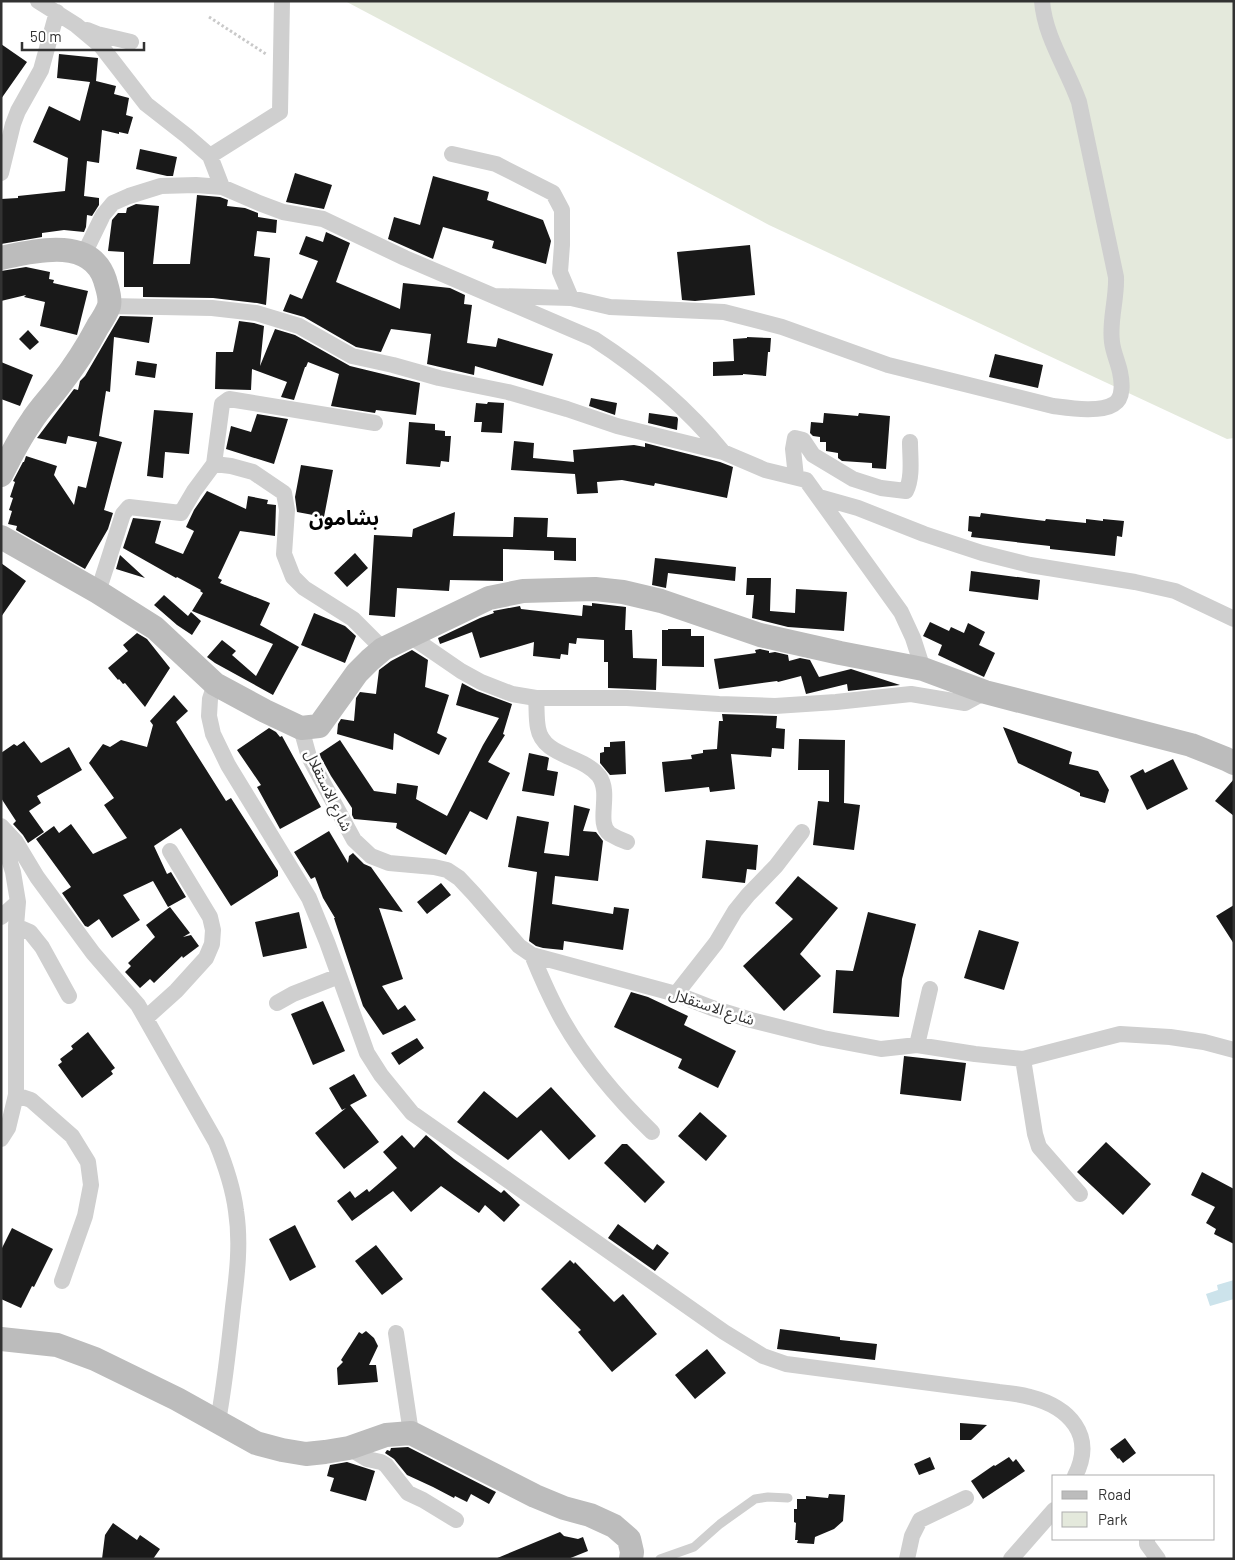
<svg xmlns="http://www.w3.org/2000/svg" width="1235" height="1560" font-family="Barlow,'Noto Sans Arabic',sans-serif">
	<rect width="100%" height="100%" fill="#fff"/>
	<path fill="#e4e9dc" d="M345 1H1234V438L1227 439 769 225Z"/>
	<path fill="#cce3eb" d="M1234 1280V1299L1210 1306 1206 1294 1218 1290 1217 1285Z"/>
	<path fill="#191919" d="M1 44 27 62 1 99Z
		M59 54 98 58 96 81 116 86 114 94 129 98 126 115 133 117 128 134 119 132V134L102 130 99 163 87 161 84 196 99 198V205L92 216 87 215 86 227 84 232 64 230 42 233V237L1 244V199L18 198V196L65 191 68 158 33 142 49 106 80 121 90 82 57 78Z
		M140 149 177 157 173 176H167L136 169Z
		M295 173 332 185 324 209 286 202Z
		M433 176 489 192 487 200 543 220 551 241 546 264 492 248 494 241 443 227 433 259 388 239 394 217 420 225Z
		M197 195 220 197 228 200 227 206 245 208 258 213V217L277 220 276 233 257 231 254 256 270 258 266 305 257 303 213 298 143 297V287H124V252L108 251 112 220 118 213H126L127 208 136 204 159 206 153 264H190Z
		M326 232 350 243 336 282 400 309 403 283 450 288 465 295 464 304 472 305 467 343 496 347 498 338 553 354 543 386 475 366 474 375 427 364 431 334 391 329 381 352 356 347 304 317 283 311 290 294 302 299 318 261 299 254 306 236 323 242Z
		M750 245 755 295 695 301 682 300 677 252Z
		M26 267 50 272 49 279 54 280 53 283 88 291 77 335 40 326 45 302 24 297 26 295 1 301V271Z
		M120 316 153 317 149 343 114 337 110 392 106 391 99 436 122 442 104 510 113 513 108 529 85 569 16 530 17 526 8 524 12 511 9 510 13 498 10 497 15 482 13 481 23 462H24L26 456 57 466 54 475 74 505 78 486 86 488 97 442 68 436 66 444 37 438 74 389 78 390 80 381 85 376Z
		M239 321 254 323 264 326 260 366 275 329 295 335 350 366 420 383 416 415 376 410 375 413 331 406 339 374 308 362 306 367H305L294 400 281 397 287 382 252 369 251 390 215 389 216 352H233Z
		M28 330 39 342 30 350 19 339Z
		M747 337 771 338 770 352H768L766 376 743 374V375L713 376V362L734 361 733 339 747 338Z
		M995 354 1043 365 1038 388 989 377Z
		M137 361 157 364 155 378 135 375Z
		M1 362 33 375 20 406 1 399Z
		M591 398 617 403 615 415 589 406Z
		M488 402 504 403 502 433 481 432 482 422H474L476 403 487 404Z
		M154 410 193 413 189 454 165 452 163 478 147 476Z
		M649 413 677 417 678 419 677 430 648 423Z
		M824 413 858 416 859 413 890 416 886 469 872 468V463L842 461 838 458V453L826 451V442H820V437L813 436 810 433 811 422 823 423Z
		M257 414 288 419 274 464 226 449 231 426 251 432Z
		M409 422 435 424V430L445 431V436H451L449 462 441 461 440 467 406 464Z
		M514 441 534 443 533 458 574 462 573 450 634 445 645 447V443L720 462 733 467 727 498 655 483 654 486 622 480 597 482 598 493 577 494 575 474 511 470Z
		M301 465 333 470 324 517 297 512 295 497Z
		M207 491 246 509 248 496 268 500 267 504 276 505 275 536 240 531 218 578 222 580 220 583 270 603 260 625 299 647 273 695 215 663 207 657 222 640 236 651 232 655 256 676 273 644 192 611 203 593 200 591 201 590 177 577 176 578 123 548 133 518 161 521 155 543 183 554 194 531 186 527 194 510Z
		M455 512 453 536 513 537 514 517 548 518 547 537 576 538V561L554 560V551L503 549V581L450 580 449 591 397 588 395 617 369 615 374 535 412 537 413 529Z
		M981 513 1045 521 1046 519 1086 523V519L1103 521V519L1124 521 1122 537 1117 536 1115 556 1050 549V546L971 537 972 532 968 531 969 516 980 517Z
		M355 553 368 568 347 587 334 573Z
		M120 555 145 578 116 569Z
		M655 558 736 567 735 581 668 573 666 588 652 585Z
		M1 563 26 581 1 617Z
		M971 571 1040 580 1038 600 969 591Z
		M747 578H771L770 611 795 613 796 589 847 592 844 631 788 627 752 618 754 595H746Z
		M164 595 188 616 191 612 201 621 192 635 177 625 154 605Z
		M592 603 626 607 625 630H632L633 658 657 659 656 690 608 688V662H604V640L577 638 576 644 569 643 568 655 561 654 560 659 533 656 534 642 480 658 472 632 440 644 438 638 480 618 494 613 493 611 520 606 521 609 582 616 583 605 592 606Z
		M314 613 345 626 356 636 345 663 301 645Z
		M930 622 949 631 951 627 964 633 968 623 985 632 979 645 995 653 984 677 938 655 942 645 923 636Z
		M668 629H691V636H704V667L662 666V630H668Z
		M137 633 147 639 170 668 145 707 125 683 123 684 119 679 118 680 108 668 128 651 123 645Z
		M760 649 769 651V653L775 652 788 655 789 661 800 658 810 660 819 677 851 669 900 685 848 691 847 684 806 694 801 676 778 682 777 681 719 689 714 659 756 653 755 650Z
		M412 650 428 660 425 687 449 695 437 733 447 738 439 755 394 733 393 750 337 734 338 724 341 719 354 721 356 698 360 692 376 694 379 670 391 661Z
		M462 683 477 691 512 704 503 734 505 735 488 762 510 773 487 820 470 811 446 855 396 828 397 823 354 819 352 815V808L331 776 319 754 340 740 374 791 396 794 397 783 418 786 416 799 447 816 483 745 499 718 456 705Z
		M174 695 188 711 176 722 226 801 231 798 278 871V876L231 906 181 828 154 846 167 874 171 872 186 897 168 907 153 881 123 895 140 920 112 938 99 919 88 927 85 926 62 893 71 887 36 839 54 826 59 833 71 824 93 854 127 838 104 805 114 798 89 763 103 744 110 747 121 740 147 747 153 725 150 721Z
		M722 714 777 716 776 728 785 729 784 749 772 748 771 757 731 754 735 789 710 792 709 787 665 792 662 762 692 759 691 755 703 753V750L717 749 719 721H723Z
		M1003 727 1072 752 1069 764 1098 771 1109 790 1105 803 1080 796V793L1018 763Z
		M269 728 276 732 280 737 282 736 321 807 280 829 257 787 261 785 237 750Z
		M799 739 845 740 844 803 860 805 854 850 813 845 818 801 829 802V770H798Z
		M24 741 41 763 69 747 82 770 37 796 41 803 29 811 44 832 28 843 23 835 13 824 16 821 1 798V753L14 744 17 746Z
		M625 741 626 774 610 775 600 763V753L604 752V747H610V742Z
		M529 753 547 757 549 758 547 770 558 772 554 796 522 791Z
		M1173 759 1188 789 1147 810 1130 776 1143 769 1145 773Z
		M1234 779V816L1215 801Z
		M574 805 590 809 583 831 596 832 603 841 598 881 555 876 552 904 613 914 614 907 629 909 623 950 564 941 563 950 543 948 536 946 529 941 537 872 508 867 517 816 549 822 544 853 569 856Z
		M329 831 348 863 349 856 353 853 364 864 371 867 403 912 379 908 403 979 382 986 398 1010 405 1005 416 1020 383 1035 363 1006 334 918H335L323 898 315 877 311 879 294 852Z
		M706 840 758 845 756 870 747 869 745 883 702 878Z
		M798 876 838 908 800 954 821 976 784 1011 743 966 793 919 775 903Z
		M441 883 451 895 427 914 417 902Z
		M1234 905V944L1216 916Z
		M170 907 190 933 183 937 191 935 199 946 183 958 182 956 154 983 150 979 140 988 125 972 131 966 128 963 155 937 146 925Z
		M299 912 307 948 263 957 255 922Z
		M868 912 916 924 902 979 899 1017 833 1013 836 970 853 971Z
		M979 930 1019 942 1004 990 964 978Z
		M631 992 648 997 688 1016 684 1025 736 1051 718 1088 678 1068 682 1059 614 1027Z
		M323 1001 345 1051 313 1065 291 1014Z
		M88 1032 115 1068 111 1071 113 1074 82 1098 58 1065 62 1062 60 1059 73 1049 71 1046Z
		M417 1038 424 1048 399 1065 391 1053Z
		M904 1056 966 1063 961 1101 900 1094Z
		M354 1074 367 1096 350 1105 379 1142 344 1169 315 1133 346 1108 342 1110 329 1088Z
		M551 1087 596 1136 569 1160 541 1130 508 1160 457 1122 484 1091 517 1118Z
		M700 1112 727 1136 706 1161 678 1136Z
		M402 1135 414 1148 426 1135 454 1159 501 1193 504 1190 520 1205 504 1222 485 1205 479 1213 441 1186 411 1212 393 1191 352 1221 337 1201 350 1191 355 1198 367 1189 369 1192 397 1168 383 1152Z
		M1106 1142 1151 1184 1123 1215 1077 1172Z
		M622 1144H627L665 1182 645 1203 604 1163Z
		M1202 1172 1234 1189V1244L1214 1234 1216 1229 1206 1223 1215 1207 1191 1195Z
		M618 1224 653 1250 657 1244 669 1253 655 1271 608 1238Z
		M295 1225 316 1267 290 1281 269 1239Z
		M12 1228 53 1249 34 1287 32 1286 21 1308 1 1299V1250Z
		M376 1245 403 1279 382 1295 355 1261Z
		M570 1260 574 1264 575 1262 614 1302 623 1294 657 1334 612 1372 578 1332 581 1330 541 1289Z
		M780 1329 840 1337V1340L877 1344 875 1360 777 1349Z
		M366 1331 374 1338 378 1346 369 1365H376L378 1382 338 1385 337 1368 343 1362 341 1360 359 1332 362 1334Z
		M707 1349 726 1373 695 1399 675 1375Z
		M960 1423 987 1425 971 1440H960Z
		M1125 1438 1136 1453 1123 1463 1119 1458 1118 1459 1110 1449Z
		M408 1447 496 1492 489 1504 471 1494 467 1502 455 1496 454 1498 433 1487 407 1475 394 1459 385 1453 387 1450 390 1451 391 1448Z
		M930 1457 935 1469 919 1475 914 1464Z
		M1009 1457 1013 1462 1016 1459 1025 1471 983 1499 971 1481 994 1465 995 1466Z
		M347 1462 375 1471 366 1501 330 1491 334 1478 327 1476 330 1465Z
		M829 1494 845 1495 843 1521 834 1529 815 1537 814 1544 797 1543 798 1540H795L796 1523 794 1522V1509H797V1499H806V1496L828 1498Z
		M113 1523 137 1540 140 1535 160 1549 153 1559H102L105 1535Z
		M560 1532 564 1536 578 1539 583 1537 588 1551 568 1559H495Z"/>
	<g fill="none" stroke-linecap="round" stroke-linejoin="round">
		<path stroke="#c9c9c9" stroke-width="3" stroke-dasharray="2.5 2.5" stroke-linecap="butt" d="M209 17 266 54"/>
		<path stroke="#cfcfcf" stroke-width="9" d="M660 1559 694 1547 720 1524 755 1499 768 1497 788 1498"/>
		<path stroke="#cfcfcf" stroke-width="16" d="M38 1 76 25 101 46 146 104 187 136 210 156 222 187
			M87 30 97 34 131 42
			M452 154 496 164 553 193 562 210V245L560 272 571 298
			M210 156 280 112 282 1
			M1 173 13 124 18 111 41 70 57 12
			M84 254 103 215 113 203 129 196 161 186 196 185 222 187 259 203 283 212 323 219 405 258 594 339C642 370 687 408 723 452
			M495 296 571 298 610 307 724 312 782 327 888 365 1053 406C1069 408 1100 413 1114 404 1124 398 1122 381 1120 372 1118 362 1113 352 1112 342 1109 321 1117 299 1116 277L1079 102C1067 68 1045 38 1042 1
			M109 306 212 308 256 313 299 326 352 356 393 365 439 378 508 392 567 409 617 426 723 452 765 470 806 480 901 612 913 638 923 669
			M214 464 222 404 229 399 375 423
			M796 477 793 449 795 438 803 440 813 455 853 479 881 488 906 491C913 477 910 457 910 442
			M819 497 858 508 924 534 982 553 1030 565 1135 582 1175 591 1234 619
			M98 592 123 514 129 507 181 513 194 491 214 464 231 466 253 472 284 493 287 510 284 554 293 577 304 588 353 619 383 649
			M410 636 461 671 481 682 512 694 536 698H627L719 704 775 706 836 702 911 694 965 703 985 692
			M215 684 210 699 209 716 213 734 228 765 309 898 327 942 367 1053 381 1075 412 1113 724 1332 763 1356 786 1364 999 1392C1009 1393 1020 1394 1030 1397 1069 1407 1096 1435 1075 1476
			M536 698C537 708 536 718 538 728 543 757 583 755 599 776 612 794 595 823 610 834 615 837 621 840 627 842
			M301 728 309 757 354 840 371 856 389 863 434 867 447 870 459 878 474 894 519 946 532 955 676 994 712 1008 751 1020 823 1038 881 1049 917 1045 975 1054 1023 1059 1120 1034 1170 1037 1204 1042 1234 1050
			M1 826 16 842 37 877 93 953 138 1005 216 1142C225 1164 233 1187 236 1211 241 1243 237 1275 233 1307 229 1345 225 1383 218 1421
			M1 833 13 872 18 902 16 926V1095L8 1128 1 1139
			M1 917 18 902
			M16 926 30 932 42 947 69 996
			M532 955C541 977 551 1000 563 1021 587 1063 618 1099 652 1132
			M676 994 716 943 735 911 748 895 776 866 802 832
			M277 1003 293 994 339 976
			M146 1018 176 991 206 958 212 944 213 930 210 917 170 851
			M917 1045 930 989
			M1023 1059 1035 1134 1039 1147 1080 1194
			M16 1095 31 1100 72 1136 88 1162 91 1185 85 1216 62 1281
			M396 1333 411 1433
			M349 1448 367 1459 381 1462 386 1465 408 1493 423 1500 456 1520
			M1147 1539V1544L1158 1559
			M907 1559 912 1536 920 1520 966 1498
			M1011 1559 1054 1510"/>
		<path stroke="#bcbcbc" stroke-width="24" d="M1 258C34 251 91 236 105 280 107 288 111 297 109 306 107 312 102 320 98 326 87 347 74 367 59 386 50 398 39 409 31 422 19 439 10 457 1 475
			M1 537 98 592 155 628 215 684 265 711 301 728 319 726 357 673 370 660 383 649 489 598 523 591 595 589 623 592 661 601 760 635 840 653 923 669 985 692 1191 745 1226 759 1234 763
			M1 1339 57 1345 95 1359 177 1399 256 1443 282 1450 306 1454 325 1452 349 1448 386 1435 411 1433 535 1496 564 1508 590 1515 614 1526 629 1539 632 1552 631 1559"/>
	</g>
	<g text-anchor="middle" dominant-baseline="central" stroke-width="5" stroke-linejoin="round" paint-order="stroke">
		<g font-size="15" fill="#323232" stroke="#fff">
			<text transform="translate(329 790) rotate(64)">شارع الاستقلال</text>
			<text transform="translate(712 1006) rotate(18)">شارع الاستقلال</text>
		</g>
		<g font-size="20" font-weight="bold" fill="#000" stroke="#fff">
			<text x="344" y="517">بشامون</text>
		</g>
	</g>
	<rect width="1235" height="1560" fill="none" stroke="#323232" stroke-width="5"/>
	<rect x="1052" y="1475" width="162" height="65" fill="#ffffff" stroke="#adadad"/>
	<rect x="1062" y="1491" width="25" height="8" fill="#bcbcbc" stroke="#adadad"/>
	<text x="1098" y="1500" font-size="15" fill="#323232">Road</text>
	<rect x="1062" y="1512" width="25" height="15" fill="#e4e9dc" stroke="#adadad"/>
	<text x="1098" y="1525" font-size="15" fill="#323232">Park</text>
	<path d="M22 42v8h122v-8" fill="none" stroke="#323232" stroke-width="2.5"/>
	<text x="30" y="42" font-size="15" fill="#323232" stroke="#ffffff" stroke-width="4" paint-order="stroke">50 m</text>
</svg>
